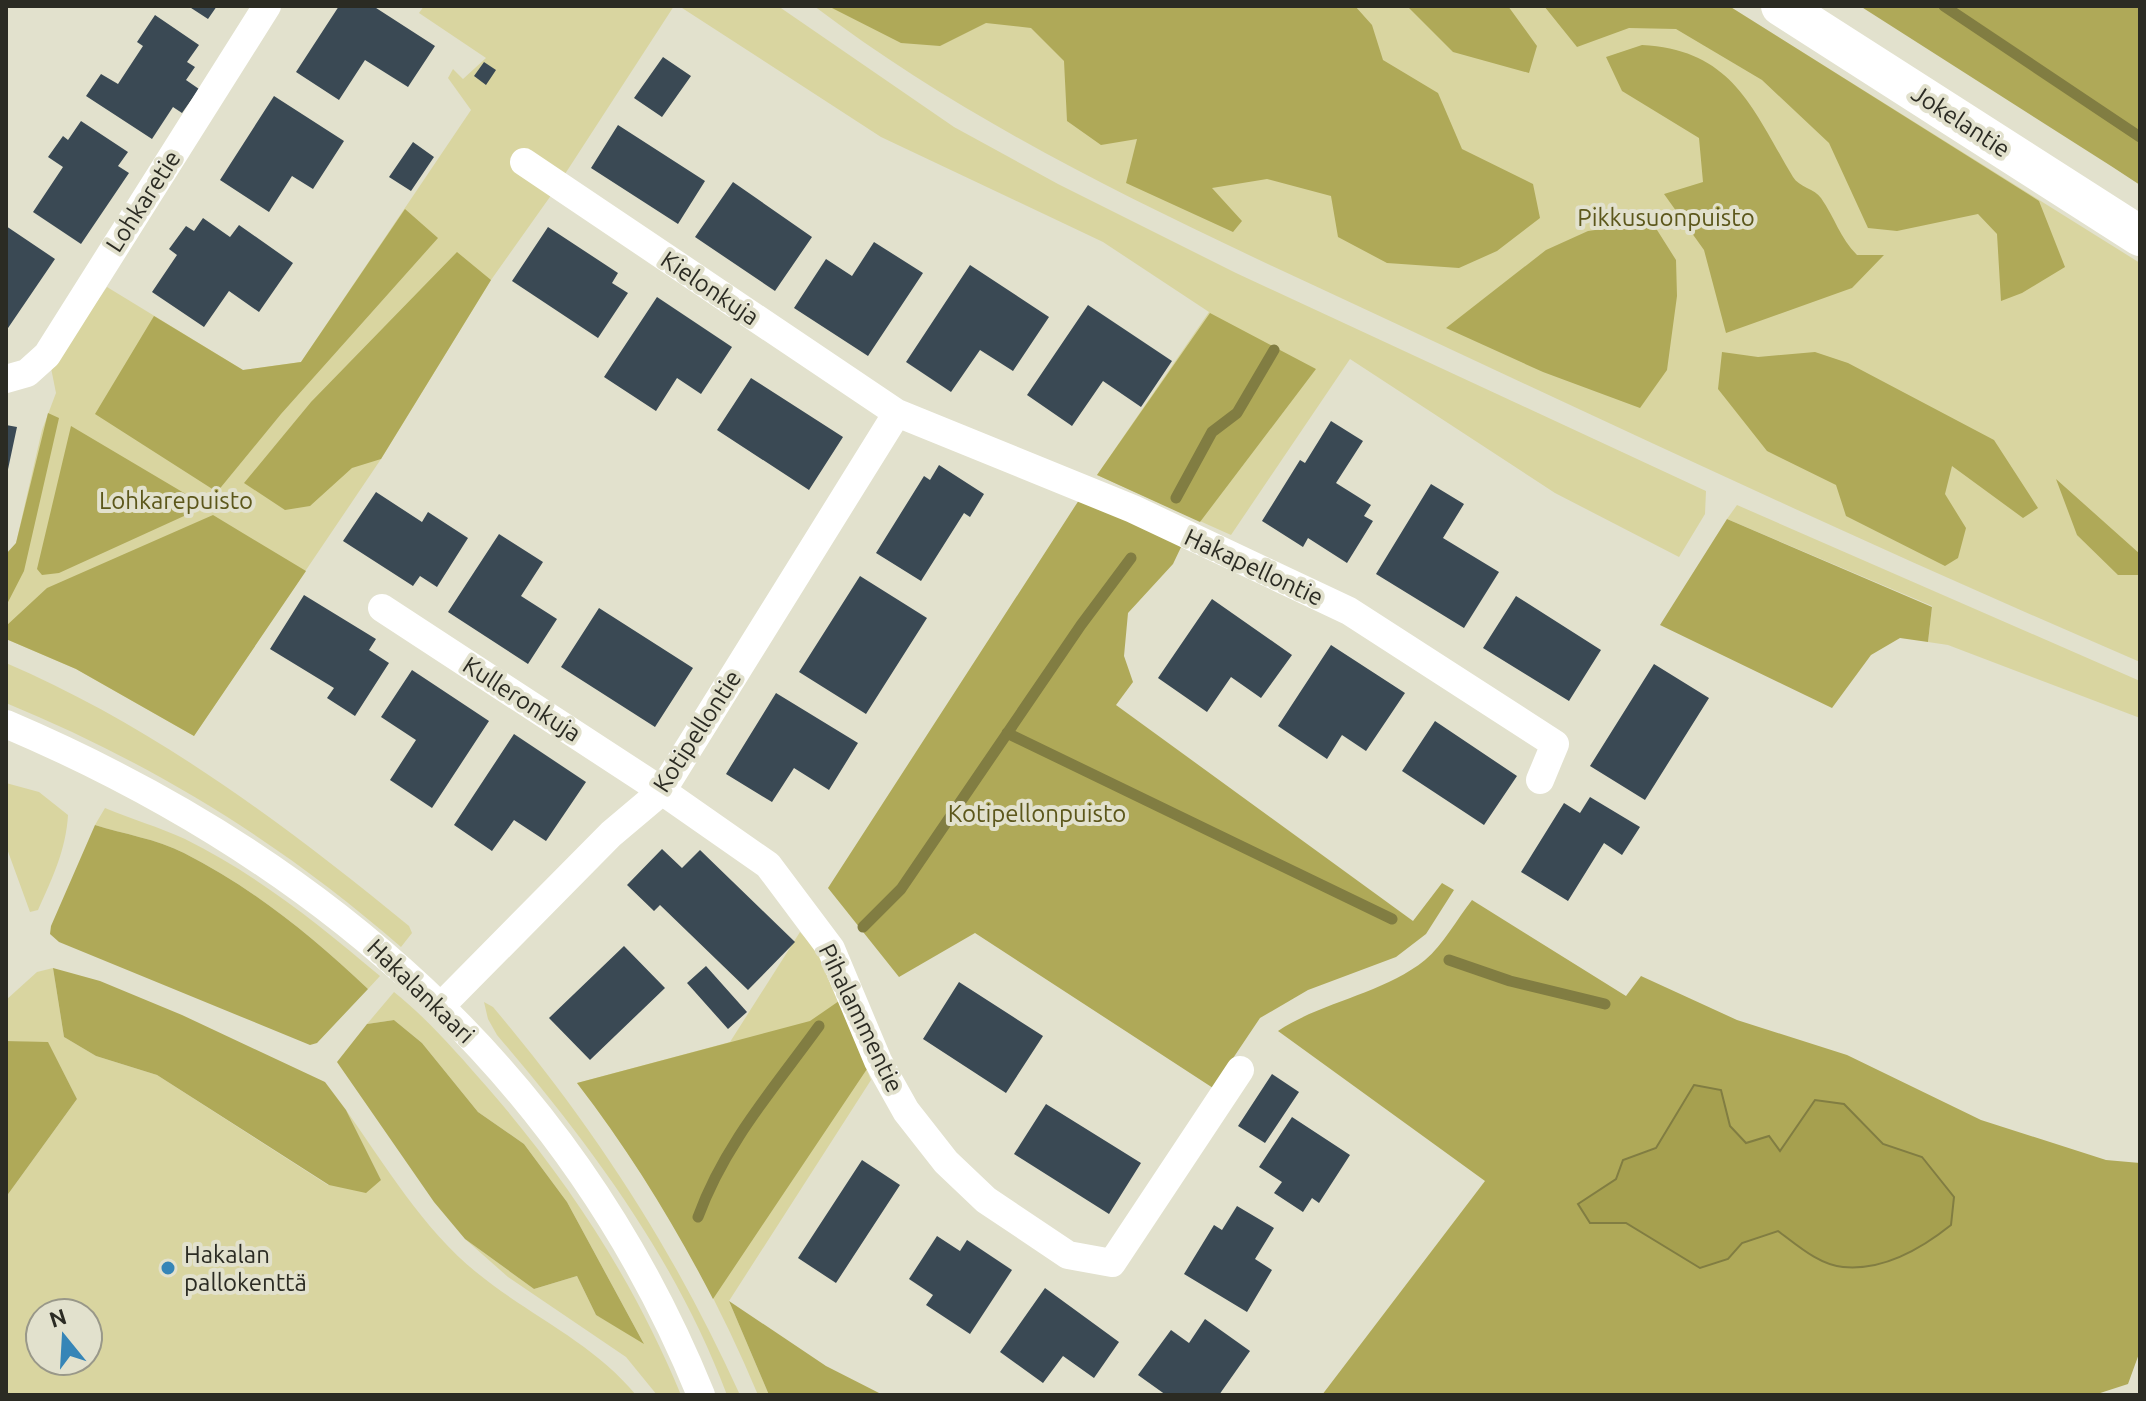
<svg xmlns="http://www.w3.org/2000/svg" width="2146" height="1401" font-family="Ubuntu,sans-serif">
	<rect width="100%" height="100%" fill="#e2e1cd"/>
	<path fill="#d9d5a0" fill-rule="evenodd" d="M424 6H674L552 194 491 280 381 459 194 736 76 669 6 639V562L16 543 42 430 56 393 51 368 107 287 243 370 301 362 471 110 448 78 453 69 463 79 486 58 419 13Z
		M679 6H778L954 127 1058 184 1236 273 1706 491 1705 514 1679 557 1555 493 1350 359 1231 535 1097 475 1209 312 1103 242 881 137Z
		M814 6H1729L2140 263V662C1891 555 1646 441 1401 326 1200 232 992 141 814 6Z
		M1737 505 2140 681V718L1948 645 1928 642 1932 606 1727 519Z
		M6 663C155 727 284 824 409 926L412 933 401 947C282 843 152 763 6 703Z
		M6 783 39 792 68 815C66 850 52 879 38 910L30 912 6 846Z
		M105 808C131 819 159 827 185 839 256 874 320 925 380 976L368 989C312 936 253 888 184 853 157 839 123 834 95 825Z
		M800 932 819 953 871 1080 729 1301 769 1395H758C711 1283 651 1179 577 1083L730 1042Z
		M53 968 64 1037 96 1056 157 1075 328 1185 381 1180 346 1110C385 1165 423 1229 476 1272 528 1315 593 1342 636 1395H6V1197L77 1099 48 1043 6 1041V1000L37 972ZM40 1313H88V1361H40Z
		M394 992C429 1020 458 1054 487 1087 568 1180 634 1281 681 1395H657L626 1357 508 1277 465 1239 534 1289 577 1276 596 1315 643 1342 567 1202 524 1144 478 1112 422 1043 394 1020 367 1024Z
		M484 1002 493 1007C595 1128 674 1250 740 1395H727C676 1259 590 1144 497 1035L488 1019Z"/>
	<path fill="#afa958" d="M1355 6 1372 25 1383 60 1438 93 1462 149 1533 184 1540 218 1497 251 1459 268 1387 263 1338 237 1331 196 1267 179 1212 188 1242 221 1233 232 1126 183 1137 139 1101 145 1067 121 1064 61 1031 28 986 23 940 46 901 43 830 7Z
		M1407 6H1508L1537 46 1529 73 1453 52Z
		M1544 6H1729L2039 201 2065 267 2022 293 2001 301 1997 234 1978 214 1897 231 1868 228 1829 143 1762 80 1676 29 1629 28 1577 47Z
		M1860 6H2140V185L2111 166Z
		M1642 45C1733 50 1752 108 1793 177 1799 187 1815 189 1821 198 1835 218 1840 238 1857 255H1884L1852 288 1726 333 1704 250 1664 194 1703 182 1699 138 1622 91 1606 57Z
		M405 209 438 238 281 414 217 492 95 414 154 316 243 370 301 362Z
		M1652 222 1676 260 1677 296 1667 370 1640 408 1543 372 1446 328 1546 250 1588 231Z
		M457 252 491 280 381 459 352 468 310 506 285 510 244 483 311 402Z
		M1210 313 1316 369 1200 522 1097 475Z
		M1722 352 1758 357 1815 352 1848 363 1994 440 2038 508 2023 518 1952 466 1945 494 1966 528 1958 558 1945 566 1846 516 1836 485 1767 451 1718 389Z
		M48 413 59 418 24 571 6 606V554L16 543Z
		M71 426 206 506 59 573 42 575 37 569Z
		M2056 479 2140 554V575H2118L2077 535Z
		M1079 500 1183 543 1173 564 1128 613 1124 656 1133 682 1116 705 1413 921 1442 883 1454 890 1426 934 1396 957 1308 990 1260 1018 1213 1088 975 933 899 977 828 888Z
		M213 515 306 571 194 736 76 669 6 639V626L47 588Z
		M1727 519 1932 607 1928 642 1900 638 1871 655 1832 708 1660 625Z
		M95 825C123 834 157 839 184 853 253 888 312 936 368 989L317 1043 310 1045 59 942 50 934 51 926Z
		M1472 900 1626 996 1641 976 1737 1020 1847 1055 1981 1120 2106 1160 2140 1163V1351L2128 1384 2094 1395H1322L1485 1181 1278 1031C1323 1001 1383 994 1425 960 1443 945 1457 919 1472 900Z
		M53 968 100 981 182 1015 325 1082 346 1110 381 1180 366 1193 329 1185 157 1075 96 1056 64 1037Z
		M839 1001 867 1069 713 1299C673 1222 630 1152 577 1083L810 1021Z
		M394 1020 422 1043 478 1112 524 1144 567 1202 644 1344 596 1315 577 1276 534 1289 465 1239 434 1202 337 1062 367 1024Z
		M6 1041 48 1042 77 1099 6 1197Z
		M729 1301 826 1366 883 1395H769Z"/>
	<path fill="#a6a04f" stroke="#817d42" stroke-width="2" d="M1694 1085 1721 1090 1730 1126 1746 1143 1769 1136 1780 1151 1815 1100 1844 1104 1883 1144 1922 1157 1954 1197 1951 1225C1921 1249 1883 1271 1843 1267 1819 1265 1797 1245 1778 1231L1742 1243 1728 1259 1700 1268 1626 1223H1590L1578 1204 1616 1179 1623 1160 1656 1148Z"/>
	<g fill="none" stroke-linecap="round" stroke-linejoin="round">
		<path stroke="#817d42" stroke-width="11" d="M1944 6 2140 137
			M1176 498 1212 432 1237 413 1274 350
			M1007 733 1392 919
			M863 927 901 889 1081 625 1131 558
			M1449 960 1510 981 1605 1004
			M698 1217C724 1145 774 1088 819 1026"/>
	</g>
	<path fill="#3a4954" d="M188 6H217L208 19Z
		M339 6H373L435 46 408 87 365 60 339 100 296 72Z
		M155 15 199 45 187 62 195 67 186 80 199 89 182 113 173 107 152 139 86 96 101 74 118 84 143 46 137 42Z
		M663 57 691 76 662 117 634 98Z
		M484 62 496 70 486 85 474 76Z
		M274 96 344 141 313 189 292 176 269 212 220 180Z
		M81 121 128 152 118 166 129 173 81 244 33 212 63 167 48 157 63 136 68 140Z
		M618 125 705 181 678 224 591 168Z
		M413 142 434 157 411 191 389 177Z
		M733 182 812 237 775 291 695 237Z
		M203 218 230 237 239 225 293 263 259 312 229 291 204 327 152 292 177 255 169 249 186 226 194 231Z
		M6 226 55 259 6 331Z
		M548 227 618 273 612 283 628 293 598 338 512 281Z
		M874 242 923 273 868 356 794 308 826 259 852 276Z
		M970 265 1049 317 1013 371 980 350 951 392 906 362Z
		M657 297 732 347 701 394 677 378 656 411 604 377Z
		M1088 305 1172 361 1141 407 1103 381 1072 426 1027 395Z
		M751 378 843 437 809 490 717 430Z
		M1331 421 1363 441 1336 483 1371 505 1364 516 1373 521 1347 563 1308 538 1303 547 1262 521 1300 460 1305 463Z
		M6 425 17 427 7 474H6Z
		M939 465 984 494 970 517 964 513 921 581 876 553 924 476 930 480Z
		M1431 484 1464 504 1443 538 1499 572 1464 628 1376 574Z
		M376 492 422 522 428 512 468 538 437 587 420 576 413 586 343 541Z
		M499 534 543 562 521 596 557 619 528 664 448 612Z
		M860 576 927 618 866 714 799 672Z
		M304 595 376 639 369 650 389 663 355 716 327 698 334 688 270 649Z
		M1516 596 1601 650 1569 701 1483 648Z
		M1212 599 1292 655 1261 698 1231 677 1207 712 1158 678Z
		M599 608 693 668 655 727 561 667Z
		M1331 645 1405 693 1366 751 1342 735 1327 759 1278 726Z
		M1654 664 1709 698 1645 800 1590 766Z
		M412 670 489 721 432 808 390 780 416 740 381 717Z
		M776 693 858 743 829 790 794 768 772 802 726 774Z
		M1435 721 1517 776 1484 825 1402 771Z
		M514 734 586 782 546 841 514 820 492 851 454 825Z
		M1590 797 1640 827 1622 855 1604 843 1568 901 1521 872 1564 803 1580 813Z
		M662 849 682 868 700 850 795 942 748 990 660 905 654 911 627 885Z
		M624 946 665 988 590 1060 549 1018Z
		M706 966 747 1012 728 1029 687 983Z
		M959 982 1043 1036 1006 1093 923 1039Z
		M1272 1074 1299 1092 1265 1143 1238 1126Z
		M1046 1104 1141 1163 1109 1214 1014 1154Z
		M1292 1117 1350 1155 1319 1203 1312 1198 1303 1212 1274 1193 1282 1182 1259 1167Z
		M862 1160 900 1185 836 1283 798 1258Z
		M1237 1206 1274 1228 1255 1259 1272 1270 1247 1312 1184 1274 1214 1225 1222 1230Z
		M937 1236 960 1251 967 1240 1012 1270 970 1334 926 1305 933 1295 909 1279Z
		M1045 1288 1119 1342 1094 1378 1063 1356 1043 1383 1000 1352Z
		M1205 1319 1250 1351 1219 1395H1166L1138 1375 1171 1330 1189 1343Z"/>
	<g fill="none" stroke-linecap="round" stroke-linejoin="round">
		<path stroke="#fff" stroke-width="28" d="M524 162 897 413 1133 509 1349 611 1555 744 1540 780
			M6 379 27 373 47 355 267 6
			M382 608 662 791 768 865 831 949 878 1061 906 1111 946 1162 986 1200 1068 1255 1112 1263 1240 1070
			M6 724C320 858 570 1073 701 1395
			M442 1005 611 834 662 791 897 413"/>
		<path stroke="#fff" stroke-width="40" d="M1781 6 2140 236"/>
	</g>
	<circle fill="#3685b7" stroke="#e2e1cd" stroke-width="3" cx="168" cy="1268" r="8"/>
	<g text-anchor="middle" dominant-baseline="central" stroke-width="8" stroke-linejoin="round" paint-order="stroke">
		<g font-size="24" fill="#2b2b23" stroke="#e2e1cd">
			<text transform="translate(1961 121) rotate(33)">Jokelantie</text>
			<text transform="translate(143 201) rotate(-57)">Lohkaretie</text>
			<text transform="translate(710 288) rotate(34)">Kielonkuja</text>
			<text transform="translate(1254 567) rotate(25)">Hakapellontie</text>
			<text transform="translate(522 699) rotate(33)">Kulleronkuja</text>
			<text transform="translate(697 731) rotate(-57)">Kotipellontie</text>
			<text transform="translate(421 991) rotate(44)">Hakalankaari</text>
			<text transform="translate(861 1018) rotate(64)">Pihalammentie</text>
		</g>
		<g font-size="24" fill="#5c571b" stroke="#e2e1cd">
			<text x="1666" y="217">Pikkusuonpuisto</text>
			<text x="176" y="500">Lohkarepuisto</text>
			<text x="1037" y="813">Kotipellonpuisto</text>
		</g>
		<g font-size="24" fill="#2b2b23" stroke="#e2e1cd" text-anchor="start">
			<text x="184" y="1254">Hakalan<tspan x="184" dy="28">pallokenttä</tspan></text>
		</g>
	</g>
	<rect width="2146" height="1401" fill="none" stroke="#2b2b23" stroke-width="16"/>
	<g transform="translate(64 1337) rotate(342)"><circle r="38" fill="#e2e1cd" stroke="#999889" stroke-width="2"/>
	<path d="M0-6L14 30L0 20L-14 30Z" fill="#3685b7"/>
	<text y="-12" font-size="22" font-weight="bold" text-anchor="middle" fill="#2b2b23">N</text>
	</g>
</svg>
